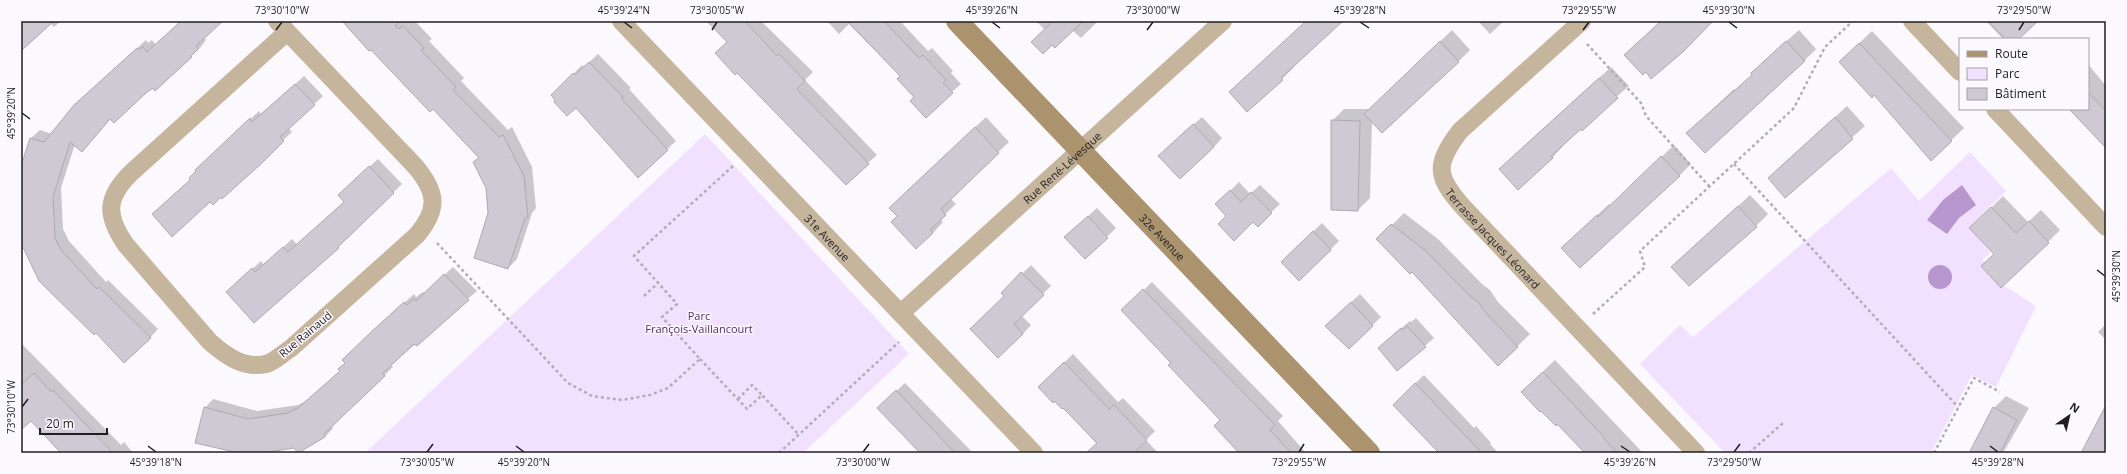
<svg xmlns="http://www.w3.org/2000/svg" width="2127" height="474" font-family="'Open Sans',sans-serif">
	<rect width="100%" height="100%" fill="#fcf9fe"/>
	<path fill="#f2e0ff" d="M705 134 909 354 803 453H365Z
		M1970 152 2006 191 1970 226 1991 251 1983 260 2005 286 2036 306 1996 387 1972 375 1931 453H1725L1640 364 1680 325 1693 337 1891 168 1919 201Z"/>
	<path fill="#b897ce" d="M1962 185 1976 205 1959 218 1947 234 1927 220 1943 200Z
		M1928 277a12 12 0 1 1 24 0a12 12 0 1 1-24 0Z"/>
	<path fill="#0003" d="M21 21H61L54 27 50 23 21 50Z
		M182 21H222L204 38 206 40 200 48 155 90 153 87 111 118 82 151 75 144 61 188 63 229 69 241 106 282 108 280 158 329 150 338 21 240V169L31 138 40 130 52 134 84 96 146 40 148 43 152 40 156 45Z
		M344 21H415L432 39 429 41 464 78 461 81 508 130 512 127 532 167 536 208 532 213 517 259 508 268 489 213 487 187 474 163 479 157 433 108Z
		M708 21H761L813 72 805 80 877 155 868 163 728 41Z
		M827 21H900L928 51 932 48 953 71 951 73 961 84 952 92 915 97 901 76 849 24 839 34Z
		M1036 21H1098L1081 38 1072 30H1045Z
		M1307 21H1345L1343 23 1341 21 1293 66 1294 67 1282 79 1247 111Z
		M1478 21H1504L1490 34Z
		M1986 21H2036L2018 39H2003Z
		M1452 30 1470 50 1458 62 1372 120 1370 198 1358 210 1333 167H1331L1332 121 1344 109H1370Z
		M1799 30 1816 49 1804 61 1687 133 1734 89 1735 91 1753 75 1752 73 1764 61Z
		M1872 31 1964 128 1932 159 1874 94 1852 50Z
		M598 54 631 88 629 89 676 141 638 176 576 107 557 100 553 95 582 65 584 67Z
		M2088 64 2106 86V146L2071 109H2088Z
		M1611 67 1629 86 1563 143 1564 145 1553 157 1518 188 1512 157Z
		M304 76 323 96 288 128 292 132 222 197 191 179 205 162 259 111 261 115Z
		M1847 106 1865 126 1785 196 1781 166Z
		M986 117 1009 142 950 198 956 204 940 219 943 222 933 233 898 216 901 197Z
		M1202 117 1222 138 1214 147H1168Z
		M1674 145 1691 164 1679 176 1575 236 1609 204 1611 205Z
		M378 159 402 184 338 247 285 295 236 284 261 261 264 265 292 239 297 245 345 201 347 187Z
		M1239 182 1250 194 1260 185 1280 204 1258 225 1253 221 1227 216 1217 204Z
		M1750 195 1768 214 1756 226 1685 255Z
		M2003 196 2028 222 2041 210 2060 230 2048 242 1995 253 1983 216Z
		M1097 208 1116 228 1085 258 1074 229Z
		M1404 213 1438 239 1482 284 1490 290 1498 302 1530 334 1498 365 1412 271 1390 227Z
		M1322 223 1339 241 1330 250 1291 253Z
		M1031 265 1051 286 1021 315 1031 325 1023 334 971 329 1005 296 1002 293Z
		M453 267 477 291 391 365 393 367 332 426 333 428 325 437 295 447 243 453 205 408 213 399 257 411 298 405 308 400 341 370 380 325 414 294 416 297 423 292 425 293Z
		M1152 282 1283 416 1278 421 1306 453H1241L1222 420 1172 362 1123 310Z
		M1360 294 1381 317 1349 348 1334 318Z
		M1416 318 1434 338 1397 370 1387 340 1410 321 1411 322Z
		M2106 324V340L2098 332Z
		M21 343 121 445 124 442 133 453H61L31 420 21 415Z
		M1073 354 1118 402 1123 398 1155 431 1146 440 1158 453H1105L1063 407 1039 387Z
		M1555 360 1643 453H1585L1557 423 1534 380Z
		M1424 375 1474 428 1476 426 1491 443 1490 444 1498 453H1440L1402 396Z
		M905 383 973 453H921L887 400Z
		M2006 396 2029 408 2003 453H1970L1994 408Z"/>
	<path fill="#cec9d2" stroke="#aea9b2" d="M21 21H54L21 51Z
		M181 21H223L196 46 198 49 191 56 192 57 155 91 153 88 146 93 114 123 110 119 82 152 70 142 53 197 55 238 61 250 97 289 99 287 151 338 124 363 96 333 94 335 39 281 21 243V166L30 138 44 142 74 105 137 48 139 50 143 47 147 52Z
		M342 21H400L395 26 399 29 403 26 424 48 421 50 456 87 453 90 499 137 503 135 524 176 528 217 525 218 508 269 474 258 488 213 486 188 473 162 479 158 433 109 430 112 371 50 369 51Z
		M707 21H745L777 56 779 54 805 81 797 89 869 164 846 185 737 73 735 75 715 53 727 42Z
		M847 21H884L919 58 923 55 946 80 943 83 953 93 926 118 910 101 914 97 897 79 900 76Z
		M1053 21H1083L1055 48 1052 45 1043 54 1031 42Z
		M1306 21H1343L1281 78 1283 80 1247 112 1229 92Z
		M1661 21H1713L1684 51 1651 79 1646 72 1643 75 1624 55Z
		M1988 21H2038L2019 39H2005Z
		M1440 41 1459 62 1382 133 1364 114Z
		M1786 41 1805 61 1705 153 1686 133 1752 75 1751 73Z
		M1859 43 1952 141 1931 161 1874 95 1872 98 1839 62Z
		M589 62 623 97 621 98 668 150 638 178 576 108 567 116 554 102 555 100 551 95 573 73 575 75Z
		M1599 78 1618 98 1582 131 1581 129 1551 156 1553 158 1518 190 1499 169Z
		M295 84 315 105 280 137 284 141 262 163 222 199 221 197 213 205 210 202 172 237 152 214 190 180 189 178 196 171 195 170 250 118 252 122Z
		M2088 92 2106 111V148L2069 109H2088Z
		M1835 117 1853 139 1785 198 1768 178Z
		M1331 120 1360 121 1358 211 1331 210Z
		M1193 124 1214 147 1180 179 1158 156Z
		M975 127 999 153 941 209 946 215 930 230 933 233 916 249 891 222 897 216 889 208Z
		M1661 156 1680 176 1580 268 1561 248 1597 215 1598 217Z
		M369 166 394 193 338 247 339 248 254 323 226 292 252 268 255 272 283 247 288 252 344 202 338 195Z
		M1230 190 1241 202 1251 192 1272 213 1258 227 1253 222 1234 241 1218 224 1226 216 1215 204Z
		M1738 206 1757 227 1689 286 1671 267Z
		M1991 207 2016 233 2029 221 2049 243 2001 288 1981 266 1994 254 1969 228Z
		M1088 216 1108 238 1085 259 1064 237Z
		M1391 224 1426 251 1470 296 1478 302 1487 314 1518 347 1498 366 1412 272 1410 274 1376 239Z
		M1313 231 1331 250 1299 281 1281 262Z
		M1021 272 1044 295 1014 324 1023 334 998 358 970 329 1004 296 1001 293Z
		M444 274 469 300 417 346 414 344 383 373 385 376 324 434 325 437 298 453 294 448 261 453H239L195 443 204 407 248 419 288 413 298 408 340 371 338 369 345 363 342 360 370 333 404 302 407 305 414 299 416 301Z
		M1143 289 1275 425 1270 430 1291 453H1239L1214 426 1220 420 1168 365 1171 363 1121 310Z
		M1351 302 1373 326 1349 349 1325 326Z
		M1407 326 1426 347 1397 371 1378 348 1401 328 1402 330Z
		M1064 362 1109 409 1114 405 1147 440 1134 453H1086L1097 443 1063 408 1062 409 1054 401 1053 403 1038 387Z
		M1543 372 1605 438 1604 439 1617 453H1585L1557 424 1556 426 1541 411 1540 412 1521 392Z
		M34 373 51 392 53 390 113 453H61L31 421 21 430V385Z
		M1415 383 1482 453H1439L1393 405Z
		M896 390 955 453H920L877 408Z
		M2106 405V453H2081Z
		M1993 407 2017 420 2000 453H1969Z"/>
	<g fill="none" stroke-linecap="round" stroke-linejoin="round">
		<path stroke="#b0aeb2" stroke-width="2.5" stroke-dasharray="3 3" stroke-linecap="butt" d="M1587 44 1641 103 1646 116 1709 186
			M1734 164 1958 407
			M437 243 568 383 592 396 622 400 650 395 668 388 700 359 662 317 677 304 634 256 733 166
			M644 296 658 283
			M1593 314 1645 267 1640 251 1794 108 1825 47 1853 21
			M700 359 747 409 762 395 799 435
			M738 399 752 385 762 395
			M779 453 899 342
			M1749 453 1783 423
			M1934 453 1974 378 2000 392"/>
		<g stroke="#c5b59c" stroke-width="18">
			<path d="M277 21 415 166C437 192 439 209 417 235L290 349C283 353 274 362 266 364 244 369 226 356 210 342L126 245C105 215 106 197 132 172L287 32"/>
			<path id="s1" d="M621 21 1034 453"/>
			<path id="s2" d="M1582 21 1460 131C1434 165 1436 177 1464 208L1696 453"/>
			<path d="M1912 21 1960 72"/>
			<path d="M1995 109 2106 227"/>
			<path id="s3" d="M901 313 1223 21"/>
		</g>
		<path stroke="#ab936e" stroke-width="22" id="s4" d="M957 21 1369 453"/>
	</g>
	<path fill="none" stroke="#201e21" stroke-width="1.5" d="M624 22 632 28M992 22 1000 28M1360 22 1369 28M1729 22 1737 28M276 30 282 22M712 30 717 22M1147 30 1153 22M1583 30 1589 22M2019 30 2024 22M22 113 30 119M2097 270 2105 276M22 407 28 399M148 446 156 452M516 446 524 452M1621 446 1630 452M1990 446 1998 452M427 452 433 444M863 452 869 444M1299 452 1304 444M1734 452 1740 444"/>
	<g text-anchor="middle" dominant-baseline="central" stroke-width="3" stroke-linejoin="round" paint-order="stroke">
		<g font-size="11" fill="#201e21" stroke="#fcf9fe">
			<text stroke="none"><textPath href="#s3" startOffset="217">Rue René-Lévesque</textPath></text>
			<text stroke="none"><textPath href="#s1" startOffset="299">31e Avenue</textPath></text>
			<text stroke="none"><textPath href="#s4" startOffset="298">32e Avenue</textPath></text>
			<text stroke="none"><textPath href="#s2" startOffset="295">Terrasse Jacques Léonard</textPath></text>
			<text transform="translate(305 334) rotate(-40)">Rue Rainaud</text>
		</g>
		<g font-size="11" fill="#552b6d" stroke="#fcf9fe">
			<text x="699" y="315">Parc<tspan x="699" dy="13">François-Vaillancourt</tspan></text>
		</g>
	</g>
	<rect width="2127" height="474" fill="none" stroke="#fcf9fe" stroke-width="44"/>
	<rect x="1959" y="38" width="130" height="72" fill="#fcf9fe" stroke="#a4a1a6"/>
	<rect x="1967" y="51" width="20" height="6" fill="#ab936e" stroke="#a4a1a6"/>
	<text x="1995" y="58" font-size="12" fill="#201e21">Route</text>
	<rect x="1967" y="68" width="20" height="12" fill="#f2e0ff" stroke="#a4a1a6"/>
	<text x="1995" y="78" font-size="12" fill="#201e21">Parc</text>
	<rect x="1967" y="88" width="20" height="12" fill="#cec9d2" stroke="#a4a1a6"/>
	<text x="1995" y="98" font-size="12" fill="#201e21">Bâtiment</text>
	<g transform="translate(2069 416) rotate(34)" stroke="#fcf9fe" stroke-width="3" paint-order="stroke">
	<path d="M0-3L7 15L0 10L-7 15Z" fill="#201e21"/>
	<text y="-6" font-size="11" font-weight="bold" text-anchor="middle" fill="#201e21">N</text>
	</g>
	<path d="M40 428v6h67v-6" fill="none" stroke="#201e21" stroke-width="2"/>
	<text x="46" y="428" font-size="12" fill="#201e21" stroke="#fcf9fe" stroke-width="3" paint-order="stroke">20 m</text>
	<rect x="22" y="22" width="2083" height="430" fill="none" stroke="#201e21" stroke-width="1.5"/>
	<g font-size="10" text-anchor="middle" fill="#201e21">
		<text x="282" y="14">73°30'10"W</text>
		<text x="624" y="14">45°39'24"N</text>
		<text x="717" y="14">73°30'05"W</text>
		<text x="992" y="14">45°39'26"N</text>
		<text x="1153" y="14">73°30'00"W</text>
		<text x="1360" y="14">45°39'28"N</text>
		<text x="1589" y="14">73°29'55"W</text>
		<text x="1729" y="14">45°39'30"N</text>
		<text x="2024" y="14">73°29'50"W</text>
		<text transform="translate(11 113) rotate(-90)" y="4">45°39'20"N</text>
		<text transform="translate(2116 276) rotate(-90)" y="4">45°39'30"N</text>
		<text transform="translate(11 407) rotate(-90)" y="4">73°30'10"W</text>
		<text x="156" y="466">45°39'18"N</text>
		<text x="427" y="466">73°30'05"W</text>
		<text x="524" y="466">45°39'20"N</text>
		<text x="863" y="466">73°30'00"W</text>
		<text x="1299" y="466">73°29'55"W</text>
		<text x="1630" y="466">45°39'26"N</text>
		<text x="1734" y="466">73°29'50"W</text>
		<text x="1998" y="466">45°39'28"N</text>
	</g>
</svg>
